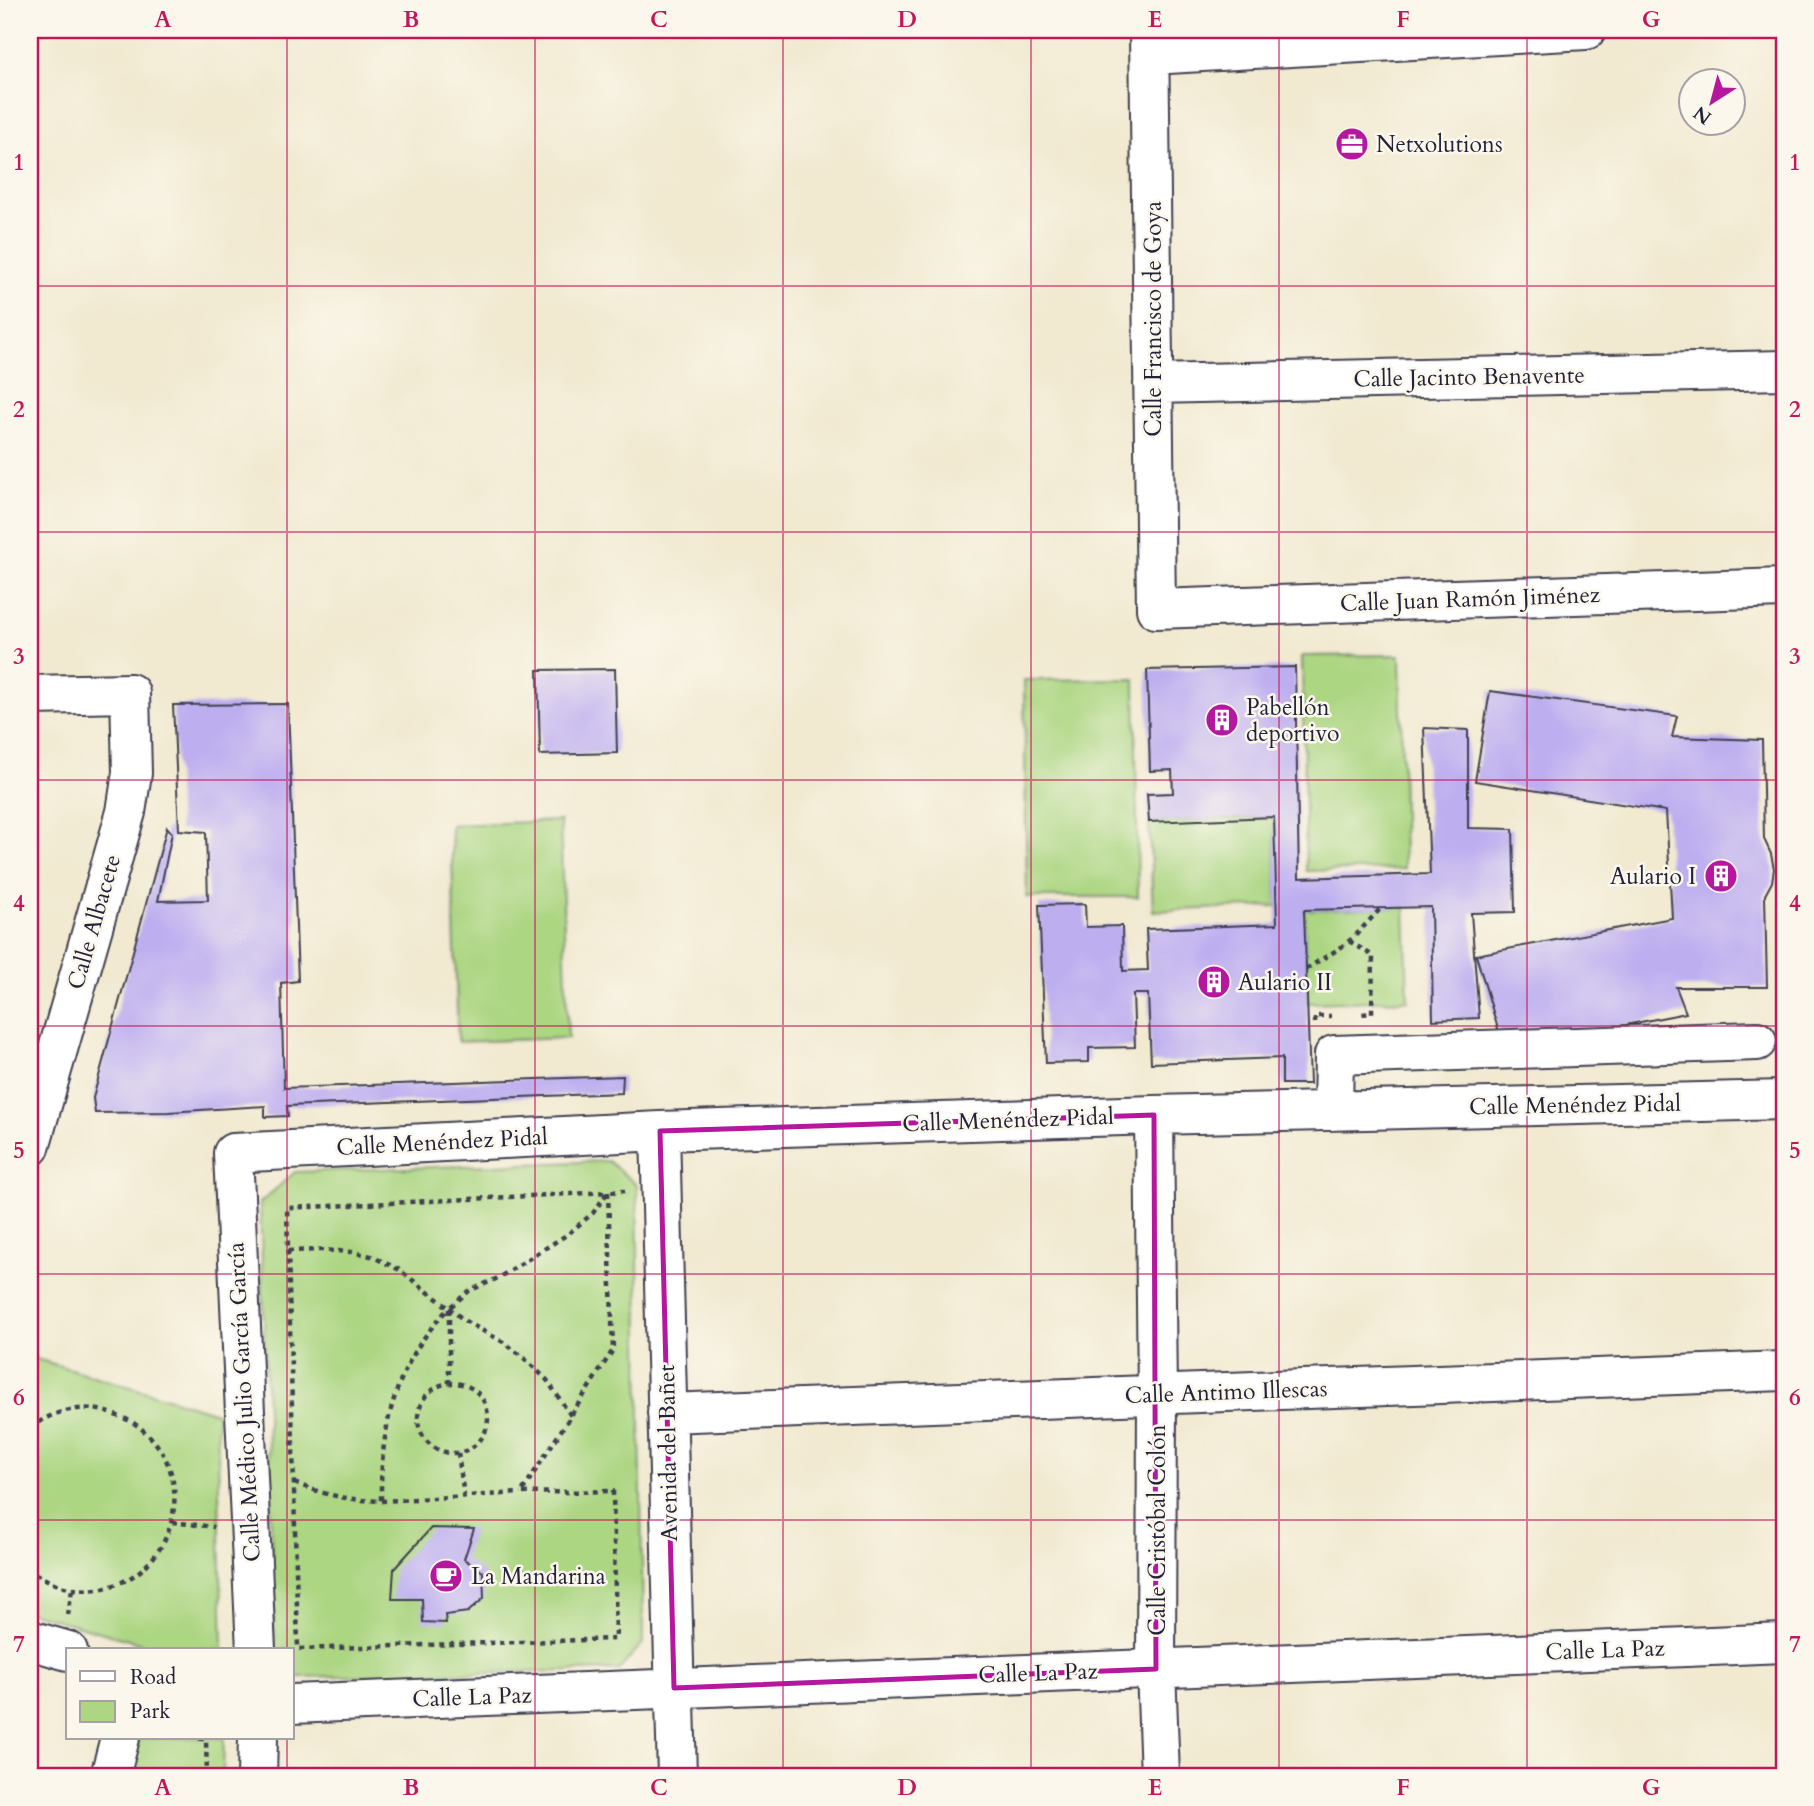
<svg xmlns="http://www.w3.org/2000/svg" width="1814" height="1806" font-family="Cardo,serif">
	<rect width="100%" height="100%" fill="#fbf7ec"/>
	<filter id="ink" filterUnits="userSpaceOnUse"><feTurbulence type="fractalNoise" baseFrequency=".0143" numOctaves="2"/><feDisplacementMap in="SourceGraphic" scale="14" xChannelSelector="R" yChannelSelector="G"/><feConvolveMatrix kernelMatrix="1 2 1 2 8 2 1 2 1" color-interpolation-filters="sRGB"/></filter>
	<filter id="wash" filterUnits="userSpaceOnUse"><feTurbulence type="fractalNoise" baseFrequency=".00686" numOctaves="4" result="noise"/><feDisplacementMap in="SourceGraphic" scale="28" xChannelSelector="R" yChannelSelector="G"/><feGaussianBlur stdDeviation="1.57" result="paint"/><feColorMatrix in="noise" values="0 0 0 0 0 0 0 0 0 0 0 0 0 0 0 0 0 1.4 0 .05"/><feComposite in="paint" operator="in"/></filter>
	<g filter="url(#wash)">
		<rect width="100%" height="100%" fill="#f1e9d0"/>
		<path fill="#acd682" stroke="#677c5e" stroke-width="2" d="M1400 655 1404 869 1306 871 1302 656Z
			M1135 679 1138 897H1027L1024 680Z
			M1274 817 1277 906 1153 911 1149 822Z
			M560 821 568 1038 458 1042 451 825Z
			M1405 907 1408 1000 1307 1003 1304 910Z
			M608 1161 637 1185 643 1643 619 1670 297 1677 292 1673V1650H275L260 1203 295 1172Z
			M30 1357 217 1413 223 1650H163L30 1612Z
			M140 1738H224L223 1776H129Z"/>
		<g id="blocks">
			<path fill="#bdaef0" d="M1295 667 1299 878 1430 874 1424 728 1468 730V828L1513 829 1515 912 1471 913 1479 1018 1433 1020 1431 907 1304 910 1310 1084H1282V1058L1151 1063 1148 994H1133L1135 1047 1089 1048V1062L1046 1063 1039 905 1085 904 1086 927 1122 926 1123 971 1148 970 1146 929 1277 924 1274 817 1149 822 1147 794 1173 793 1172 770 1150 771 1147 670Z
				M615 669 617 753 540 755 538 670Z
				M1490 691 1677 716 1672 737 1762 740 1764 839 1771 854 1774 869 1772 882 1765 895 1767 987H1676L1686 1013 1504 1049 1476 955 1672 918 1666 811 1475 781Z
				M288 704 298 981 281 983 284 1088 623 1076 622 1093 287 1106 288 1116 265 1117V1106L168 1112 95 1113 93 1098 167 827 172 833 158 901 208 900 206 832 179 830 173 705Z
				M431 1528 474 1529 464 1559 483 1572 484 1598 468 1612 445 1615 446 1623 423 1622 422 1599H392L394 1569Z"/>
		</g>
	</g>
	<g filter="url(#ink)">
		<use href="#blocks" fill-opacity="0" stroke="#414051" stroke-width="2"/>
		<g fill="none" stroke-linecap="round" stroke-linejoin="round">
			<defs>
				<path id="minor" d="M1149 30 1156 609 1784 588
					M1151 55 1586 30
					M1153 384 1784 370
					M30 695 130 693 132 773 126 812 30 1147
					M1333 1111 1334 1055 1757 1041
					M1154 1115 1157 1395 1156 1669 1160 1776
					M660 1131 677 1776
					M667 1413 1784 1371
					M30 1640 68 1651
					M256 1650 233 1153 660 1131 1154 1115 1784 1100
					M292 1704 1784 1643
					M110 1776 120 1738
					M257 1776 258 1738"/>
			</defs>
			<use href="#minor" stroke="#414051" stroke-width="42"/>
			<path stroke="#414051" stroke-width="4.5" stroke-dasharray="5 5" stroke-linecap="butt" d="M1349 941 1373 956 1372 1013 1361 1014
				M1306 969 1340 948 1354 937 1381 908
				M1315 1023V1016H1331
				M608 1192 613 1350 521 1493 613 1491 616 1639 298 1649 287 1208Z
				M288 1251 321 1250 352 1252 371 1256 398 1269 449 1308 469 1291 498 1278 568 1234 593 1213 608 1192 625 1191
				M449 1308 465 1321 505 1343 524 1358 547 1380 571 1416
				M449 1309V1383
				M418 1418a35 35 0 1 1 70 0a35 35 0 1 1-70 0Z
				M30 1428C54 1410 86 1402 115 1415 121 1417 129 1420 135 1424 212 1477 168 1600 74 1589 58 1587 44 1578 30 1571
				M458 1453 464 1496
				M294 1483C326 1495 346 1500 381 1501 380 1426 396 1362 449 1308
				M381 1501 521 1493
				M172 1522 214 1527
				M68 1615 72 1589
				M199 1738 206 1740 207 1776"/>
			<use href="#minor" stroke="#fff" stroke-width="38"/>
		</g>
	</g>
	<path fill="none" stroke="#b5179e" stroke-width="5" stroke-linejoin="round" d="M1154 1115 1156 1669 674 1688 660 1131Z"/>
	<path fill="none" stroke="#c2185b" stroke-width="2" stroke-opacity="0.55" d="M287 30V1650M535 30V1776M783 30V1776M1031 30V1776M1279 30V1776M1527 30V1776M30 286H1784M30 532H1784M30 780H1784M30 1026H1784M30 1274H1784M30 1520H1784M287 1738V1776"/>
	<defs>
		<symbol id="office-disc" viewBox="-11 -11 22 22"><circle r="9.5" fill="#b5179e" stroke="#fbf7ec"/><path d="M-6-3h4V-5.5h4V-3h4V5H-6ZM-1-4.5V-3h2v-1.5ZM-6 0V1H6V0Z" fill="#fff"/></symbol>
		<symbol id="building-disc" viewBox="-11 -11 22 22"><circle r="9.5" fill="#b5179e" stroke="#fbf7ec"/><path d="M-4-6H4V6H1V3H-1V6H-4ZM-2.5-4.3h1.7v1.8h-1.7ZM.8-4.3h1.7v1.8H.8ZM-2.5-1h1.7V.8h-1.7ZM.8-1h1.7V.8H.8Z" fill="#fff"/></symbol>
		<symbol id="cafe-disc" viewBox="-11 -11 22 22"><circle r="9.5" fill="#b5179e" stroke="#fbf7ec"/><path d="M-5.5-4.5H6V0H3Q3 3.5 0 3.5H-2.5Q-5.5 3.5-5.5 0ZM3-3.2v2h1.7v-2ZM-6 4.5H4V6H-6Z" fill="#fff"/></symbol>
	</defs>
	<g fill-rule="evenodd">
		<use href="#office-disc" x="1333" y="125" width="38" height="38"/>
		<use href="#building-disc" x="1203" y="701" width="38" height="38"/>
		<use href="#building-disc" x="1702" y="857" width="38" height="38"/>
		<use href="#building-disc" x="1195" y="963" width="38" height="38"/>
		<use href="#cafe-disc" x="427" y="1557" width="38" height="38"/>
	</g>
	<g text-anchor="middle" dominant-baseline="central" stroke-width="5" stroke-linejoin="round" paint-order="stroke">
		<g font-size="23" fill="#22223b" stroke="#fbf7ec" text-anchor="start">
			<text x="1376" y="144">Netxolutions</text>
			<text x="1246" y="707">Pabellón<tspan x="1246" dy="26">deportivo</tspan></text>
			<text x="1696" y="876" text-anchor="end">Aulario I</text>
			<text x="1238" y="982">Aulario II</text>
			<text x="471" y="1576">La Mandarina</text>
		</g>
		<g font-size="23" fill="#22223b" stroke="#fbf7ec">
			<text transform="translate(1153 319) rotate(-90)">Calle Francisco de Goya</text>
			<text transform="translate(1469 377) rotate(-1)">Calle Jacinto Benavente</text>
			<text transform="translate(1470 599) rotate(-2)">Calle Juan Ramón Jiménez</text>
			<text transform="translate(94 922) rotate(-74)">Calle Albacete</text>
			<text transform="translate(1575 1105) rotate(-1)">Calle Menéndez Pidal</text>
			<text transform="translate(1008 1120) rotate(-2)">Calle Menéndez Pidal</text>
			<text transform="translate(442 1142) rotate(-3)">Calle Menéndez Pidal</text>
			<text transform="translate(1226 1392) rotate(-2)">Calle Antimo Illescas</text>
			<text transform="translate(244 1402) rotate(-93)">Calle Médico Julio García García</text>
			<text transform="translate(668 1453) rotate(-91)">Avenida del Bañet</text>
			<text transform="translate(1157 1530) rotate(-90)">Calle Cristóbal Colón</text>
			<text transform="translate(1605 1650) rotate(-2)">Calle La Paz</text>
			<text transform="translate(1038 1673) rotate(-2)">Calle La Paz</text>
			<text transform="translate(472 1697) rotate(-2)">Calle La Paz</text>
		</g>
	</g>
	<rect width="1814" height="1806" fill="none" stroke="#fbf7ec" stroke-width="77"/>
	<rect x="66" y="1648" width="228" height="91" fill="#fbf7ec" stroke="#a4a2a5" stroke-width="2"/>
	<rect x="80" y="1671" width="35" height="10" fill="#ffffff" stroke="#a4a2a5" stroke-width="2"/>
	<text x="130" y="1684" font-size="21" fill="#22223b">Road</text>
	<rect x="80" y="1701" width="35" height="21" fill="#acd682" stroke="#a4a2a5" stroke-width="2"/>
	<text x="130" y="1718" font-size="21" fill="#22223b">Park</text>
	<g transform="translate(1712 102) rotate(216)"><circle r="33" fill="#fbf7ec" stroke="#a4a2a5" stroke-width="2"/>
	<path d="M0-5L12 26L0 18L-12 26Z" fill="#b5179e"/>
	<text y="-10" font-size="19" font-weight="bold" text-anchor="middle" fill="#22223b">N</text>
	</g>
	<rect x="38" y="38" width="1738" height="1730" fill="none" stroke="#c2185b" stroke-width="2.5"/>
	<g font-size="23" text-anchor="middle" font-weight="bold" fill="#c2185b">
		<text x="163" y="27">A</text>
		<text x="411" y="27">B</text>
		<text x="659" y="27">C</text>
		<text x="907" y="27">D</text>
		<text x="1155" y="27">E</text>
		<text x="1403" y="27">F</text>
		<text x="1651" y="27">G</text>
		<text x="19" y="170">1</text>
		<text x="1795" y="170">1</text>
		<text x="19" y="417">2</text>
		<text x="1795" y="417">2</text>
		<text x="19" y="664">3</text>
		<text x="1795" y="664">3</text>
		<text x="19" y="911">4</text>
		<text x="1795" y="911">4</text>
		<text x="19" y="1158">5</text>
		<text x="1795" y="1158">5</text>
		<text x="19" y="1405">6</text>
		<text x="1795" y="1405">6</text>
		<text x="19" y="1652">7</text>
		<text x="1795" y="1652">7</text>
		<text x="163" y="1795">A</text>
		<text x="411" y="1795">B</text>
		<text x="659" y="1795">C</text>
		<text x="907" y="1795">D</text>
		<text x="1155" y="1795">E</text>
		<text x="1403" y="1795">F</text>
		<text x="1651" y="1795">G</text>
	</g>
</svg>
